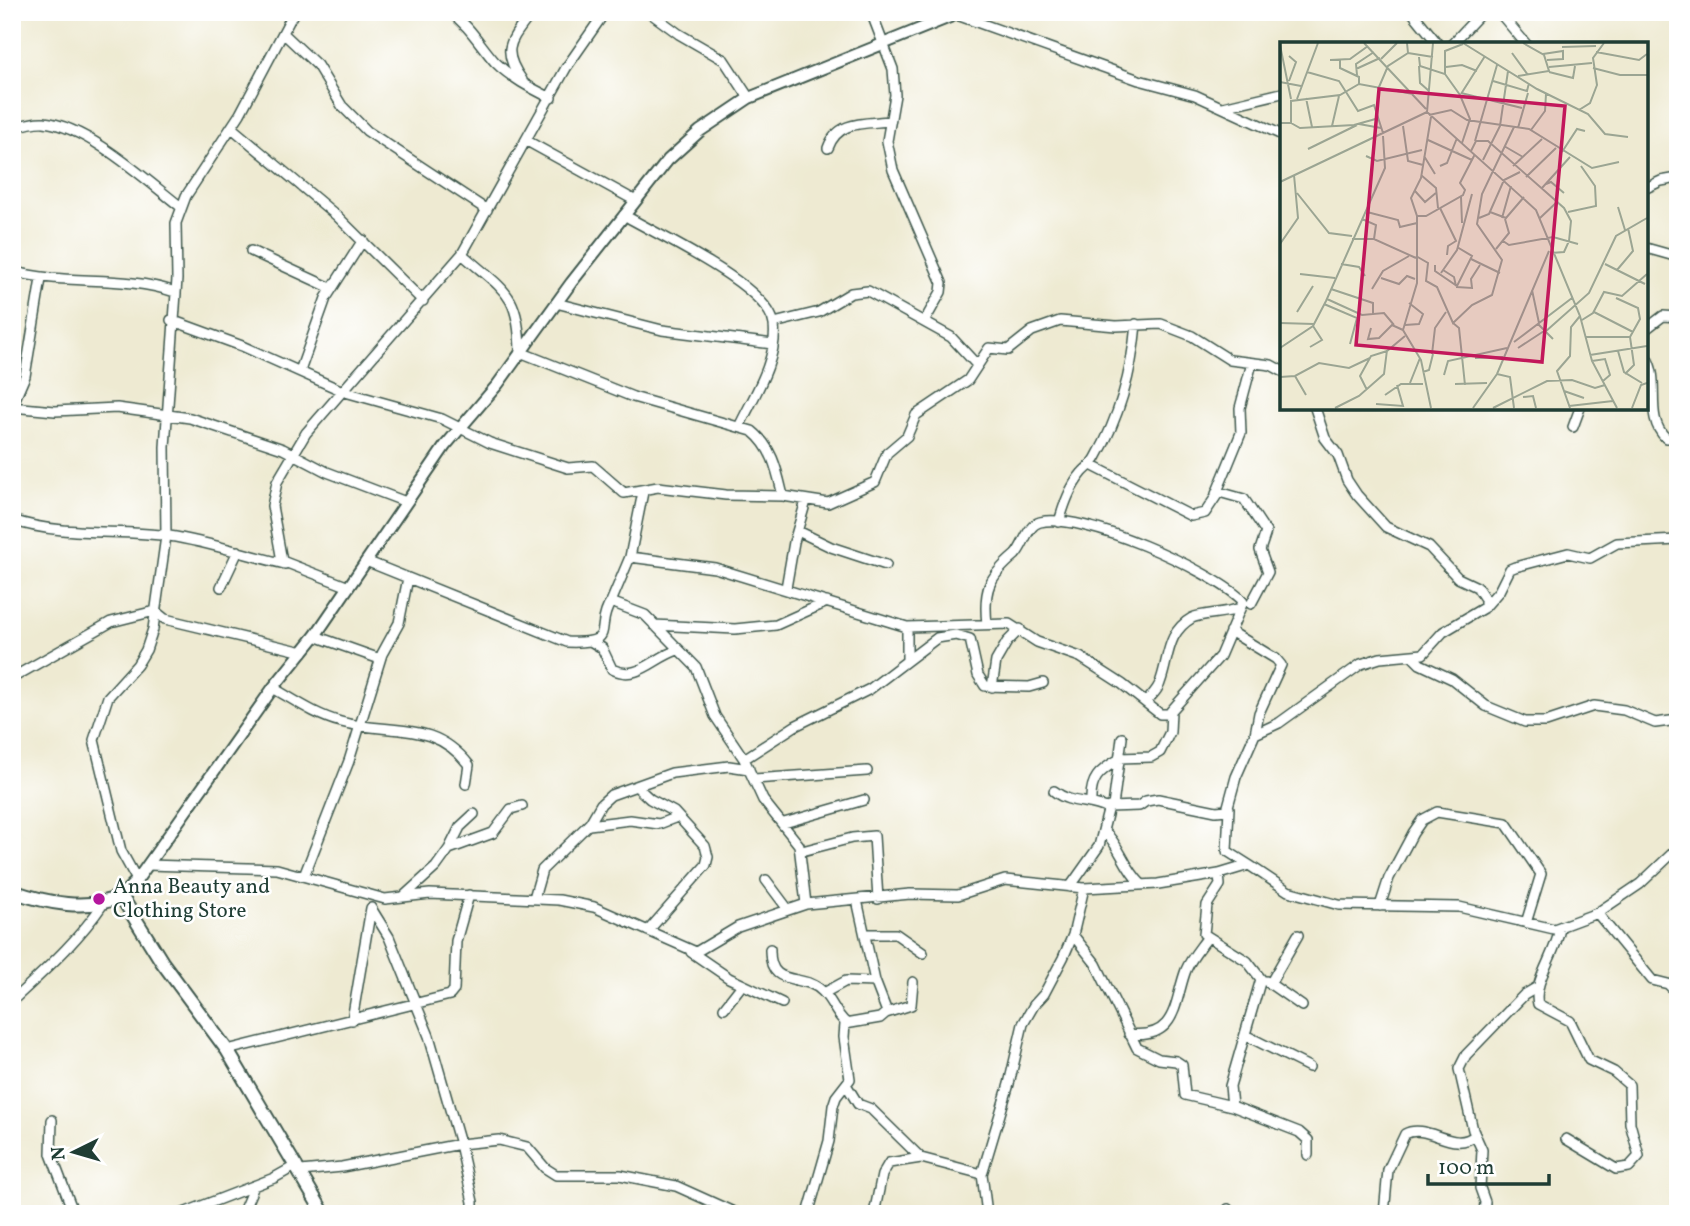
<svg xmlns="http://www.w3.org/2000/svg" width="1690" height="1226" font-family="Vollkorn,serif">
	<rect width="100%" height="100%" fill="#fff"/>
	<filter id="ink" filterUnits="userSpaceOnUse"><feTurbulence type="fractalNoise" baseFrequency=".0143" numOctaves="2"/><feDisplacementMap in="SourceGraphic" scale="14" xChannelSelector="R" yChannelSelector="G"/><feConvolveMatrix kernelMatrix="1 2 1 2 8 2 1 2 1" color-interpolation-filters="sRGB"/></filter>
	<filter id="wash" filterUnits="userSpaceOnUse"><feTurbulence type="fractalNoise" baseFrequency=".00686" numOctaves="4" result="noise"/><feDisplacementMap in="SourceGraphic" scale="28" xChannelSelector="R" yChannelSelector="G"/><feGaussianBlur stdDeviation="1.57" result="paint"/><feColorMatrix in="noise" values="0 0 0 0 0 0 0 0 0 0 0 0 0 0 0 0 0 1.4 0 .05"/><feComposite in="paint" operator="in"/></filter>
	<g filter="url(#wash)">
		<rect width="100%" height="100%" fill="#eeead2"/>
	</g>
	<g filter="url(#ink)">
		<g fill="none" stroke-linecap="round" stroke-linejoin="round">
			<defs>
				<path id="minor" d="M450 12C469 25 480 45 495 62 511 78 531 88 551 98
					M649 12 679 34 724 60 749 98
					M871 12 893 69 895 95 887 141 893 170 942 283 941 292 924 322
					M1412 12 1438 44
					M1499 12 1526 44
					M957 15 1139 80 1195 95 1282 135
					M283 33 317 65 342 106 367 131 487 210
					M1452 44 1482 12
					M522 80C499 48 512 40 532 12
					M1223 107 1282 93
					M12 128C22 125 34 121 44 122 89 127 146 180 181 207
					M232 128 337 216 423 301
					M527 141 634 200
					M828 148C838 120 864 124 890 121
					M1646 188 1661 181 1678 178
					M624 215C657 235 770 286 774 325 778 360 753 397 739 427
					M1646 248 1678 257
					M251 251 331 288
					M462 254C504 291 519 292 520 352L633 397 752 431C773 448 777 471 783 496
					M12 271C65 286 123 274 175 292
					M556 303 662 330 773 344
					M171 320 242 346 345 392 442 419 490 443 568 468 593 466 624 493 658 487 726 495 783 496 828 503 875 482 887 453 907 436 916 415 968 380 989 348 1008 350 1032 331 1060 321 1116 326 1161 324 1192 336 1230 360 1271 365 1282 371
					M774 323 819 312 851 293 868 291 951 337 977 365
					M1646 329 1663 316 1678 317
					M1646 357C1662 381 1643 417 1666 438H1678
					M300 371 326 298 363 240
					M12 406 25 376 41 279
					M12 407 55 411 117 408 190 418 283 449 327 472 406 502
					M1573 427 1580 408
					M1091 465 1191 516 1205 513 1219 492 1244 499 1266 532 1260 550 1268 572 1251 604
					M1216 494 1241 433 1240 408 1252 363
					M12 520C63 537 117 529 169 536 209 542 246 555 285 564
					M1059 522C1064 505 1070 487 1082 473 1086 468 1093 464 1096 458 1120 416 1132 371 1136 324
					M798 531 831 547 886 565
					M630 557 715 568 907 627 1009 624 1037 642 1080 657 1122 684 1160 714H1169
					M366 561 567 642C620 644 593 628 611 602L645 615 696 667 715 716 744 759 763 800 799 845 806 904
					M221 587 238 551
					M349 587 282 561 272 506 277 482 306 433 462 254 566 68 605 12
					M786 588 794 542 806 501
					M611 602 630 557 643 492
					M1485 607 1499 591 1510 569 1515 567 1568 553 1590 558 1617 543 1678 540
					M987 624C983 589 989 577 1015 555 1024 546 1027 525 1040 522 1083 512 1208 569 1241 599L1243 602 1220 656 1171 711 1170 732 1160 752 1151 757 1119 758
					M654 625 735 629 776 625 827 602
					M1230 631 1276 659 1281 665 1259 713 1255 734
					M315 636 380 659
					M592 642 602 648 612 669C638 682 654 657 678 650
					M1413 657 1420 664 1452 679 1486 706 1525 722H1546L1594 706 1624 710 1655 723 1678 720
					M907 660V627
					M12 678 111 622 155 611 165 619 303 652
					M992 687 996 661 1007 642 1020 629
					M273 688C294 700 317 716 341 722 390 735 433 719 469 765L466 784
					M1146 702C1152 695 1159 689 1161 680 1169 657 1167 632 1192 618 1202 613 1226 614 1240 608
					M744 759 795 726 870 689 937 638 956 635 970 639 978 675 985 686 1029 687 1043 683
					M754 779 867 771
					M637 787 650 799 674 812 705 846 708 857 706 865 648 931
					M1054 791C1071 805 1089 799 1108 809
					M1091 802C1090 779 1099 771 1118 760
					M1113 806 1122 738
					M1229 808 1227 851 1249 865
					M784 823 864 800
					M589 825 630 820 659 824 677 817
					M1104 831C1120 845 1123 866 1141 884
					M450 847 460 827 474 814
					M802 851 852 838 874 836 878 899
					M148 865 277 869 385 899 430 894 559 900 594 907 696 952 738 927 806 904 910 894 958 895 1005 880 1084 888 1158 884 1219 874 1249 865 1288 891 1339 905 1459 907 1554 929 1597 913 1640 884 1678 848
					M1219 874 1220 885 1207 905 1204 934 1247 961 1261 979 1230 1086 1232 1106
					M304 876 349 761 382 654 399 623 408 578
					M137 880 121 851 94 740 108 697 137 665 146 650 153 629 166 536 165 447 177 279 176 223 186 196 240 114 294 12
					M766 880 787 908
					M1070 887 1099 846 1109 807 1139 806 1146 801 1158 799 1216 811 1227 810 1236 777 1255 734 1279 723 1361 664 1380 658 1423 654 1443 632 1485 607V599L1477 587 1458 578 1429 547 1386 527 1357 495 1347 480 1338 455 1325 438 1315 408
					M404 896 436 867 449 849 493 833 511 809 522 806
					M534 898 542 870 590 823 601 804 611 795 672 773 729 766 749 769
					M1380 906 1389 878 1413 833 1422 820 1437 812 1506 823 1541 874 1526 923
					M371 908 389 937 429 1036 460 1144 473 1202V1214
					M1597 913 1652 980 1668 984 1678 994
					M1560 928C1556 954 1532 983 1538 1004L1570 1021 1589 1060 1614 1072 1629 1085 1630 1123 1639 1156 1629 1167 1616 1169 1566 1139
					M865 934H896L923 953
					M1073 935 1096 964 1137 1048 1159 1059 1176 1061 1182 1065 1185 1095 1232 1106 1299 1132 1308 1140V1155
					M770 949C769 991 804 971 823 992 833 1002 835 1014 846 1023
					M691 952 729 978 782 1003
					M1266 981 1302 1006
					M1270 984 1298 935
					M824 993 846 981 875 982
					M12 1001C45 970 78 941 103 904
					M724 1008 742 985
					M886 1013 911 1005 913 982
					M12 1016V1052
					M352 1020 371 908
					M1129 1034C1178 1040 1174 1001 1186 970 1191 958 1200 948 1207 938
					M1245 1035 1309 1067
					M227 1050 450 995 454 990 456 941 469 895
					M847 1086 858 1104 871 1109 921 1158
					M52 1120 51 1154 74 1214
					M301 1171 342 1167 460 1144 499 1140 527 1147 545 1168 556 1175H620L676 1186 738 1214
					M181 1214 274 1178 297 1165
					M242 1214 254 1186
					M808 1214 829 1141 833 1106 836 1097 850 1079 844 1037 845 1024 880 1018 887 1012 875 981 857 900
					M874 1214 882 1175 889 1163 921 1158 982 1174
					M987 1214 982 1174 1009 1084 1023 1024 1034 1005 1044 994 1063 958 1073 935 1084 888
					M1227 1214 1228 1209
					M1384 1214 1388 1170 1405 1134C1427 1122 1454 1154 1475 1135
					M1484 1214 1485 1202 1480 1188 1482 1150 1473 1130 1459 1069 1466 1055 1524 995 1536 988"/>
				<path id="tertiary" d="M121 896 137 880 273 688 315 636 445 446 498 384 571 283 668 160 700 131 749 98 962 12"/>
				<path id="secondary" d="M12 891C47 903 87 912 121 896L162 962 227 1050 324 1214"/>
			</defs>
			<use href="#minor" stroke="#3e574c" stroke-width="12"/>
			<use href="#tertiary" stroke="#3e574c" stroke-width="14"/>
			<use href="#secondary" stroke="#3e574c" stroke-width="16"/>
			<use href="#minor" stroke="#fff" stroke-width="9"/>
			<use href="#tertiary" stroke="#fff" stroke-width="10"/>
			<use href="#secondary" stroke="#fff" stroke-width="12"/>
		</g>
	</g>
	<circle fill="#b5179e" stroke="#fff" stroke-width="2.5" cx="99" cy="899" r="7"/>
	<g text-anchor="middle" dominant-baseline="central" stroke-width="5" stroke-linejoin="round" paint-order="stroke">
		<g font-size="21" fill="#1f3d34" stroke="#fff" text-anchor="start">
			<text x="113" y="887">Anna Beauty and<tspan x="113" dy="24">Clothing Store</tspan></text>
		</g>
	</g>
	<g transform="translate(1280 42)">
		<rect width="368" height="368" fill="#eeead2"/>
		<path fill="none" stroke="#9ba593" stroke-width="2" d="M84 1 146 67M183 1 257 47 308 72 325 92 348 95M0 3 11 57M282 5 316 4M316 10 359 18 367 12M128 11 153 15M232 11 248 33M263 12 283 9V17L267 18M9 14 16 20 9 39M139 15 140 24 165 32 180 53 190 77 182 101M101 17 117 1M50 18 70 17 88 4M60 18V26L79 35V42M139 24 140 41 149 49M166 25 182 23 197 29M269 25 312 21M313 26 340 33H367M76 27 100 16M27 30 59 39 66 50M269 30 293 36 295 24M165 32V9L183 2M77 33 76 22 94 10M238 34 269 29 264 13 243 1M213 39 247 49 249 41M0 40 21 44M99 45 108 24 128 11 127 1M66 50 78 69 94 63 103 91M181 51 242 66M181 52 205 14M26 56 32 85M17 57 38 1M299 68 310 61 317 43 313 16 324 1M147 70 256 168 300 274 312 319 337 366M149 73 171 68 187 78 249 87 312 126 339 120M0 81H11V59L60 53 79 42 133 52M11 81 20 86 74 83 99 76M79 82 101 86M52 84 59 54M123 84 128 119 143 123M238 86 248 51M251 88 265 69 266 52M148 98 192 118M195 99 217 23M224 104 243 115M28 107 77 83M191 109 196 99H208L284 166 291 179 289 199 284 210 271 211M282 110 297 87 305 89M86 114 97 119 142 108M144 114 155 132M203 118 220 84 228 29M160 124 167 121 177 96M233 124 262 97M141 133 156 146 158 166M246 135 276 106M0 140 147 70 153 1M266 142 271 140 284 151M262 146 290 115M135 149 145 160 157 150M17 151 49 191 72 194M181 155 182 181M338 165 345 188M160 166 176 199 168 204 167 213M87 170 118 178 120 185 137 181M210 170 226 176 244 155M288 170 316 164 315 144 301 124M137 174H146L183 153 185 148 180 141 195 112M199 176 209 172 224 138 240 130M222 176 231 144M260 176 278 159M82 177 96 183 94 197M72 197H94L136 216M223 199 229 203 273 195 298 202M0 202 18 176 14 133M216 207 229 191 225 177M136 214 148 221 146 239 157 245 173 281 192 263 212 253 222 218 197 182 202 152 234 85M191 217 220 231M61 222 79 225 85 234M325 222 365 242M155 223V229L177 244 192 214 177 205M163 228 174 235 176 244M337 228 353 209 348 186M161 231 177 208 192 152M20 232 55 236M101 236 119 242 127 234 135 237M176 245 192 246 191 237 200 223M51 247 93 261V272M92 247 103 229 129 214M252 248 259 281M336 256 358 266 360 277 350 295 354 323 345 332M47 257 82 273 104 271 114 283M44 262 77 276 70 302M17 270 33 244M314 270 353 290M302 278 313 271 324 250 342 254 367 232M0 281 34 282M173 281 179 286 185 343M258 282 273 297M125 283 139 282 143 272 129 261M91 286 88 297 99 296 112 283 123 288M265 290 309 251 336 194 367 176M306 295H350M234 300 292 256M30 305 42 298 33 284M0 306 33 284 46 259 105 126 103 94M238 306 264 289M338 309 344 330 362 341M152 312 155 286 166 270M310 313 367 304M195 316 223 315M312 319 325 317 330 333 323 339M143 330 149 328 153 312M217 332 230 335 234 366M164 333 168 319 227 306M15 334 26 353M0 335 15 334 39 321 69 326 90 316M130 341 140 316M175 342 207 341M87 348 80 334 91 314 107 309 125 294M284 349 304 356M105 353 121 342H143M243 355 253 354 256 366M96 362 123 364 117 343M289 364 333 359M55 366 79 354 104 332 107 308M151 366 141 318 123 288 137 241V174L131 156 141 136 151 75M193 366 217 332 269 209M213 366 267 339 292 338 315 346 325 343M290 366 277 329 290 314 291 285 300 274M352 366 361 343 367 341"/>
		<path fill="#c2185b" fill-opacity="0.15" stroke="#c2185b" stroke-width="3.5" d="M99 47 285 64 262 320 76 303Z"/>
		<rect width="368" height="368" fill="none" stroke="#1f3d34" stroke-width="3.5"/>
	</g>
	<rect width="1690" height="1226" fill="none" stroke="#fff" stroke-width="42"/>
	<g transform="translate(74 1152) rotate(265)" stroke="#ffffff" stroke-width="5" paint-order="stroke">
	<path d="M0-5L12 26L0 18L-12 26Z" fill="#1f3d34"/>
	<text y="-10" font-size="19" font-weight="bold" text-anchor="middle" fill="#1f3d34">N</text>
	</g>
	<path d="M1428 1174v10h121v-10" fill="none" stroke="#1f3d34" stroke-width="3.5"/>
	<text x="1438" y="1174" font-size="21" fill="#1f3d34" stroke="#ffffff" stroke-width="5" paint-order="stroke">100 m</text>
</svg>
